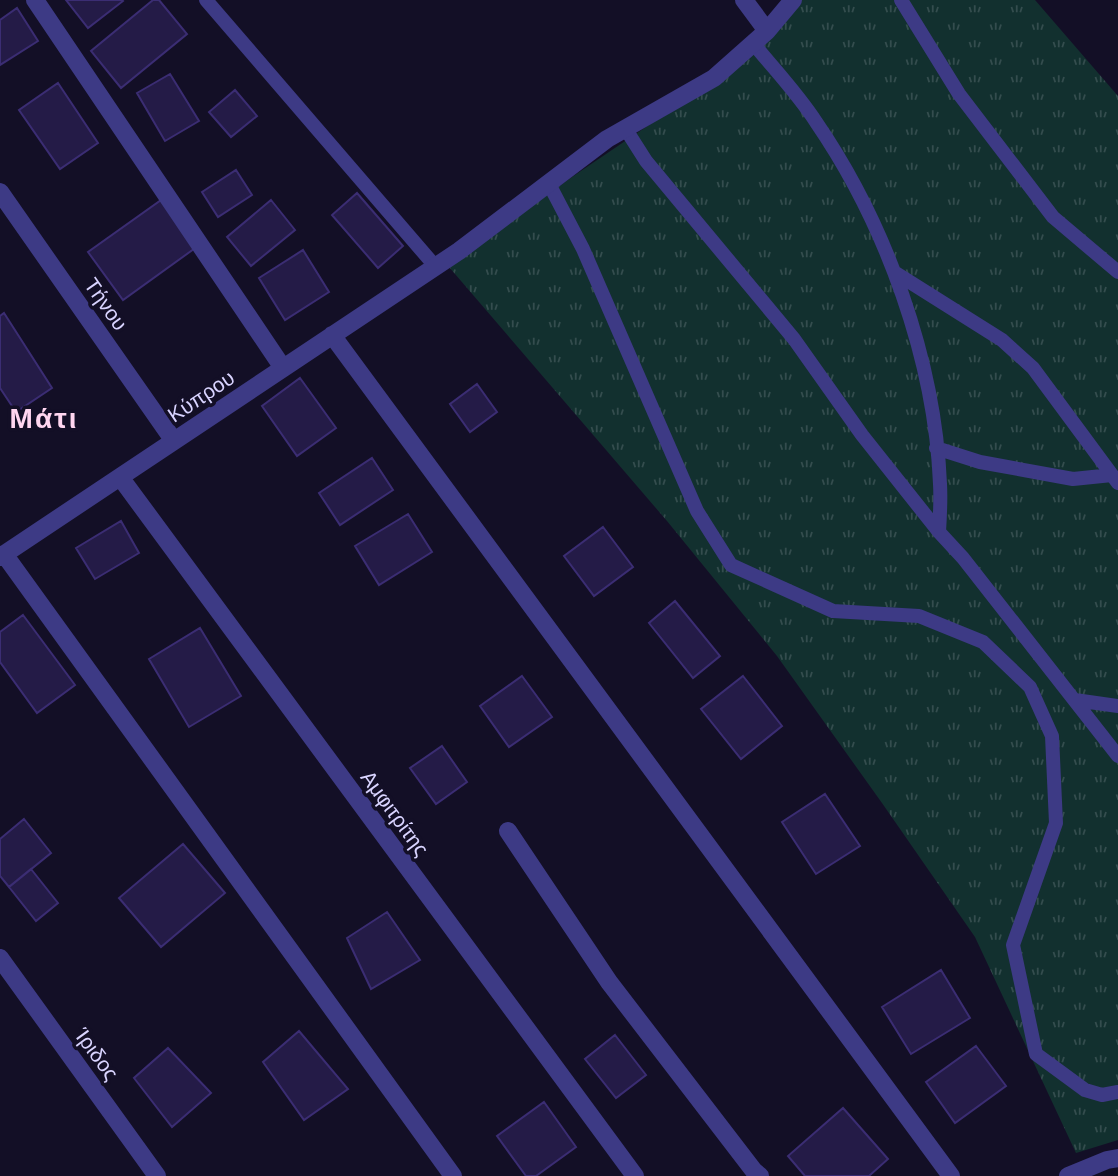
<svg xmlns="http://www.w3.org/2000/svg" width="1118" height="1176" font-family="Arial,sans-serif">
	<defs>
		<pattern id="grass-tufts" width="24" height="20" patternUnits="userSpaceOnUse" patternTransform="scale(1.75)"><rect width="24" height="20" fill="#12302f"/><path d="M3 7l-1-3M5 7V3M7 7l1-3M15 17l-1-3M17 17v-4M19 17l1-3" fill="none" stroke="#344d4e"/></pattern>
	</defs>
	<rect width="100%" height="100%" fill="#130f26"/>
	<path fill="url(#grass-tufts)" d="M801 0H1035L1118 96V1140L1076 1153 975 937 882 803 777 656 667 521 443 260 495 233 572 177 680 104Z"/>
	<path fill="#241b47" stroke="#3b2d73" stroke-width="2" d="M66 0H122L123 1 88 28Z
		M153 0H159L187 34 121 88 91 51Z
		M17 8 38 41 0 65V20Z
		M170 74 199 121 165 141 137 93Z
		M58 83 98 143 60 169 19 110Z
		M235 90 257 116 231 137 209 112Z
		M236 170 252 195 218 217 202 192Z
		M357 193 403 246 378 268 332 215Z
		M164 198 198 246 123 300 88 252Z
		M271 200 295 230 251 266 227 237Z
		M303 250 329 292 285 320 259 278Z
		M4 313 52 388 16 412 0 388V316Z
		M300 378 336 428 297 456 262 406Z
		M477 384 497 412 470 432 450 404Z
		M372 458 393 490 340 525 319 493Z
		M408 514 432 552 379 585 355 546Z
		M121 521 139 553 95 579 76 548Z
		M603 527 633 567 594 596 564 556Z
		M675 601 720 656 693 678 649 623Z
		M23 615 75 685 37 713 0 662V632Z
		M200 628 241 696 189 727 149 659Z
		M522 676 552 717 509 747 480 706Z
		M743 676 782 726 741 759 701 709Z
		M442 746 467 782 436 804 410 768Z
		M825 794 860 846 816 874 782 822Z
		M24 819 51 853 9 887 0 876V839Z
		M183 844 225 893 161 947 119 898Z
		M31 869 58 903 36 921 9 887Z
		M387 912 420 960 371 989 347 938Z
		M941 970 970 1018 911 1054 882 1007Z
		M299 1031 348 1089 304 1120 263 1062Z
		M615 1035 646 1075 616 1098 585 1059Z
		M976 1046 1006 1086 955 1123 926 1082Z
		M168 1048 211 1093 172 1127 134 1078Z
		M544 1102 576 1147 536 1176H526L497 1136Z
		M843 1108 888 1159 869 1176H805L788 1156Z"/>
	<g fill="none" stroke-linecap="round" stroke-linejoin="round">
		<path stroke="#3d3a85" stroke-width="14" d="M206 0 435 266
			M901 0 959 94 1053 217 1118 272
			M753 43C774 69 798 94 816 122 886 224 935 360 940 484 941 500 940 516 939 532
			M625 128 646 161 794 339 862 435 939 532 963 558 1118 756
			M548 182 583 249 697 511 731 565 833 611 919 616 983 642 1030 687 1052 736 1056 823 1013 945 1036 1054 1085 1090 1102 1095 1118 1092
			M894 272 1002 340 1033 368 1118 483
			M936 448 980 462 1073 479 1112 475
			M1075 700 1118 706"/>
		<path stroke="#3d3a85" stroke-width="18" d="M35 0 283 368
			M744 0 767 31
			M0 192 174 441
			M332 335 951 1176
			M120 477 635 1176
			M4 554 453 1176
			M0 557 459 251 607 139 714 78 767 31 793 0
			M508 831 609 982 754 1171 760 1176
			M0 958 157 1176"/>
		<path stroke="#3d3a85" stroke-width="18" d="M1068 1176 1107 1160 1118 1158"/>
	</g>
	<g text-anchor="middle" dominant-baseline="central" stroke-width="7" stroke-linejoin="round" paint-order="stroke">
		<g font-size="21" fill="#d9d4ff" stroke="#130f26">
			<text transform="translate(106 304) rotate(55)">Τήνου</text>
			<text transform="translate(201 396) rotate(-34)">Κύπρου</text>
			<text transform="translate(395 813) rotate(54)">Αμφιτρίτης</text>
			<text transform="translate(97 1054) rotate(54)">Ίριδος</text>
		</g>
		<g font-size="28" font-weight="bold" letter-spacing="2" fill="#ffd6f0" stroke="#130f26">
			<text x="44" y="418">Μάτι</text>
		</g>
	</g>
</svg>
